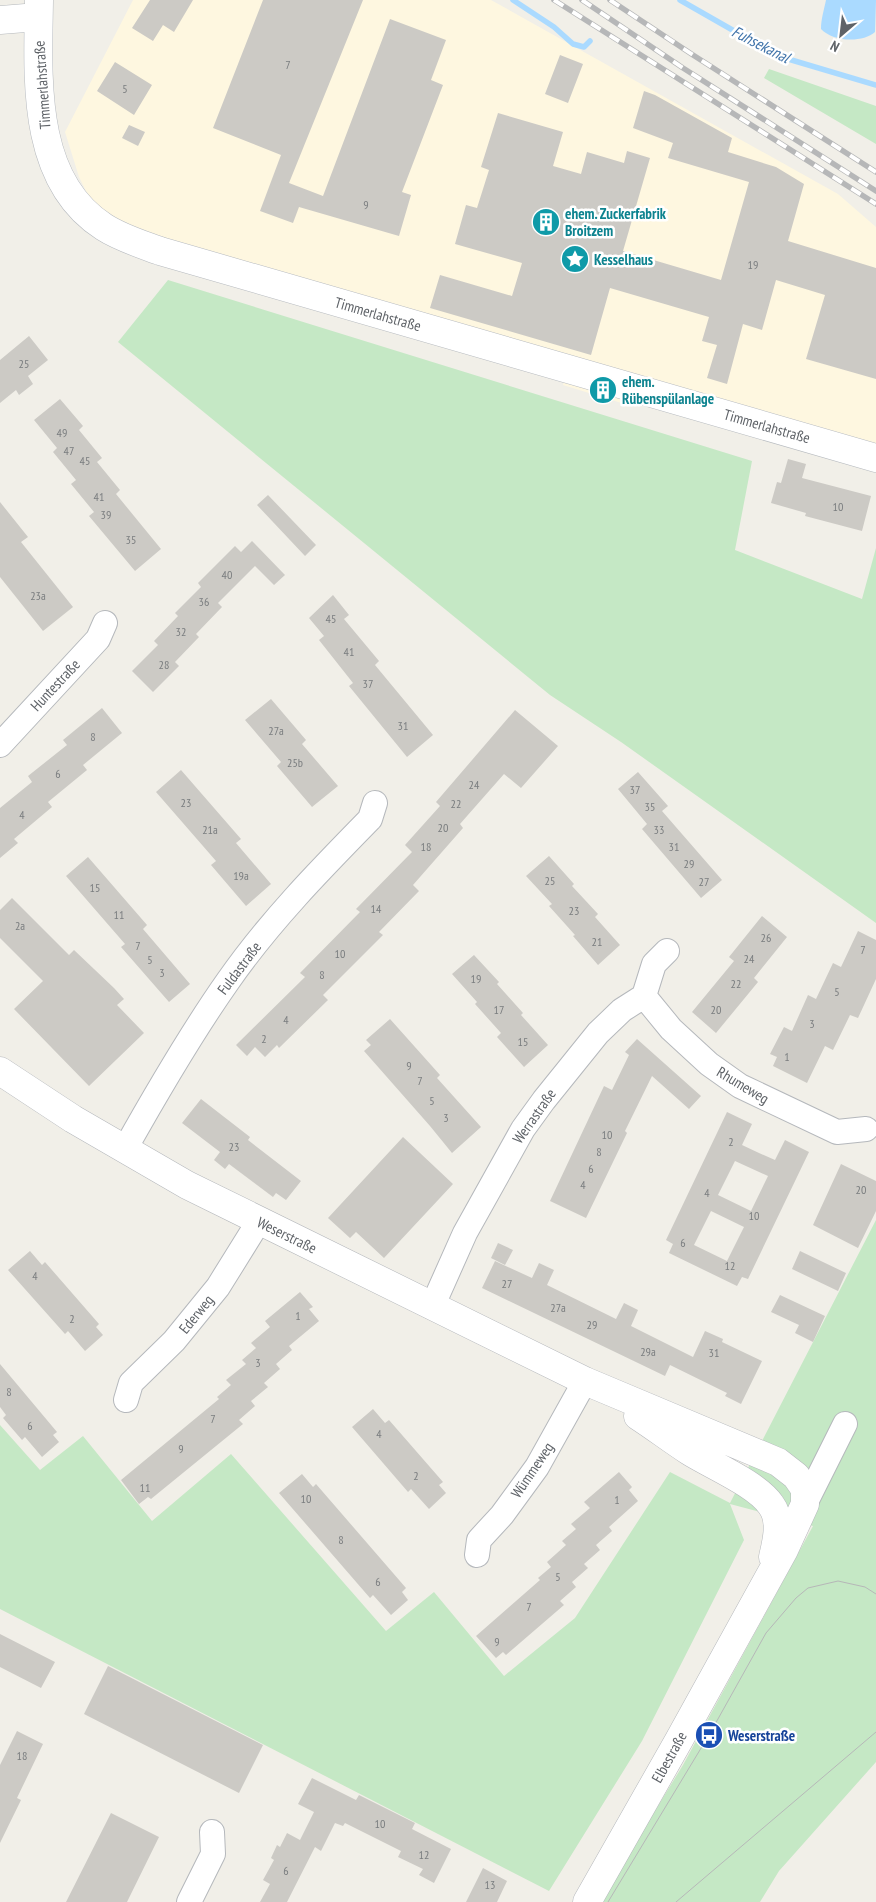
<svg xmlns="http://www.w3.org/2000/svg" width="876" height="1902" font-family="'PT Sans Narrow',sans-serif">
	<rect width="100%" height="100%" fill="#f1efe8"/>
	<path fill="#fef7e0" d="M133 0H491L838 194 876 227V458L632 388 628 405 563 385 567 369 104 227 79 177 65 132Z"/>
	<path fill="#c5e8c5" d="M769 69 876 106V144L764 78Z
		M168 280 752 461 735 550 862 599 876 548V923L621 742 550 695 118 342Z
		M876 1220V1762L779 1871 760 1902H599L683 1765 813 1526 730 1504 744 1540 642 1741 549 1891 0 1609V1425L40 1470 83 1436 152 1521 231 1454 386 1631 434 1592 504 1676 575 1618 670 1472 730 1503Z"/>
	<path fill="#aadaff" d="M826 0H876L875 32C863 43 833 42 821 29 821 19 824 10 826 0Z"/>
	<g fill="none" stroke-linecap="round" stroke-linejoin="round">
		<path stroke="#aadaff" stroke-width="5.5" d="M513 0 554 27 573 44 584 47 590 41
			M680 0 778 56 876 85"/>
	</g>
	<path fill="#cccac5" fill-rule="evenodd" d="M150 0H193L174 32 163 25 153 41 132 28Z
		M263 0H363L289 183 323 196 390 19 446 40 431 80 443 85 402 192 411 195 399 236 299 207 293 223 260 211 281 155 213 128Z
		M560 55 583 64 568 103 545 94Z
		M115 62 152 85 134 115 97 91Z
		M644 91 655 95 732 138 728 152 776 167 804 184 788 241 876 268V379L806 359 825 295 776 280 762 330 743 324 727 384 707 378 717 345 702 341 709 317 610 288 591 355 430 308 440 275 512 296 522 263 455 244 466 205 477 208 489 170 481 167 498 113 563 132 553 166 581 174 587 152 624 163 627 151 650 158 623 251 721 280 749 182 668 158 673 143 633 128Z
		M129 125 145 132 138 146 122 138Z
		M29 336 48 360 28 376 33 384 19 395 16 390 0 403V360Z
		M60 399 83 426 79 430 102 458 97 462 120 490 116 494 161 549 135 571 89 516 94 512 71 484 76 480 53 452 57 448 34 420Z
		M788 459 806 464 802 478 871 496 862 531 805 516 806 513 771 503 777 482 781 483Z
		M268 495 316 545 305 556 257 505Z
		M0 502 28 537 21 542 73 607 43 631 0 577Z
		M252 541 285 575 274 585 255 566 218 603 222 607 196 634 199 637 175 662 179 666 153 692 132 671 158 645 154 641 178 616 175 613 201 587 198 583 235 546 241 552Z
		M333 595 349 615 344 619 379 661 375 665 433 735 407 757 349 686 353 683 319 640 324 636 309 618Z
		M271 699 306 740 302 744 338 786 312 807 277 766 281 762 245 720Z
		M102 708 122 733 83 765 87 770 48 802 52 807 14 839 18 843 0 858V808L32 782 28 776 67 745 63 740Z
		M515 710 558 746 521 788 504 774 460 824 463 828 413 885 419 891 379 932 383 935 323 995 328 1000 279 1048 277 1045 265 1057 255 1047 247 1056 236 1045 305 977 300 973 360 912 356 909 412 852 405 845 440 806 436 802Z
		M181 770 241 839 236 843 271 884 246 906 211 865 216 861 156 792Z
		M638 772 668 806 662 811 722 880 701 898 642 829 647 824 618 789Z
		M549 856 574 884 572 886 598 914 595 917 620 945 598 965 573 936 575 935 549 906 552 904 526 876Z
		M88 857 147 925 143 929 190 984 169 1002 121 947 125 944 66 876Z
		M12 898 69 955 74 950 114 988 124 999 117 1005 144 1033 89 1086 14 1009 43 981 0 938V910Z
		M762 916 787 937 754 978 758 982 716 1033 692 1012 734 961 729 957Z
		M858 931 876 940V979L858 1018 850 1015 833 1050 825 1046 807 1083 773 1066 777 1057 770 1054 784 1027 792 1031 808 995 816 999 833 963 841 967Z
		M474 955 499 982 497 984 523 1013 521 1015 548 1045 524 1067 497 1037 501 1033 475 1004 477 1002 452 974Z
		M390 1019 440 1075 437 1078 481 1127 452 1153 430 1126 364 1051 371 1045 366 1040Z
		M637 1039 701 1096 689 1109 652 1076 625 1131 627 1133 586 1218 550 1201 604 1086 612 1090 629 1055 625 1052Z
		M201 1099 250 1137 248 1140 301 1181 286 1200 276 1193 273 1197 229 1164 225 1169 214 1160 220 1152 182 1123Z
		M727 1112 752 1124 742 1145 759 1153 775 1160 785 1140 809 1152 748 1279 742 1277 737 1286 669 1253 673 1244 666 1240ZM735 1161 768 1176 751 1211 718 1195ZM711 1211 744 1227 727 1261 694 1245Z
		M403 1137 453 1184 384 1258 356 1232 350 1238 328 1218Z
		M841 1164 876 1181V1211L858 1248 813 1225Z
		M498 1243 513 1250 505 1265 491 1258Z
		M30 1251 42 1265 45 1262 99 1324 96 1327 103 1335 85 1351 68 1331 65 1334 8 1270Z
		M800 1251 846 1273 838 1291 792 1269Z
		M495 1261 532 1278 539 1263 554 1270 547 1285 616 1319 624 1303 638 1310 631 1326 693 1357 705 1331 723 1339 722 1342 762 1361 741 1404 725 1396 727 1393 670 1365 665 1376 482 1288Z
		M300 1292 313 1307 309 1309 319 1321 289 1346 292 1350 276 1364 280 1369 264 1383 268 1387 251 1401 255 1406 239 1420 243 1424 151 1499 148 1497 139 1504 121 1480 219 1399 217 1397 231 1385 226 1380 246 1364 242 1360 256 1348 251 1343 270 1327 265 1321Z
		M780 1295 825 1316 813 1342 795 1333 799 1325 771 1312Z
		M0 1364 57 1432 53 1435 59 1442 42 1457 25 1437 22 1440 3 1418 6 1415 0 1407Z
		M373 1409 385 1423 389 1420 443 1482 439 1485 446 1493 429 1509 411 1489 408 1492 352 1427Z
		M619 1472 632 1487 629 1490 638 1501 609 1527 612 1531 596 1545 600 1550 584 1564 588 1568 572 1582 576 1587 560 1601 564 1605 506 1655 503 1652 496 1658 476 1636 540 1580 538 1578 551 1567 547 1562 566 1545 562 1541 576 1529 571 1524 590 1508 584 1502Z
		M302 1474 313 1487 316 1484 406 1588 402 1592 408 1600 391 1615 373 1595 370 1598 279 1493Z
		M0 1634 55 1662 41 1688 0 1667Z
		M108 1666 263 1745 239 1793 84 1714Z
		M17 1731 43 1744 17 1798 21 1800 0 1843V1765Z
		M312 1778 356 1800 359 1795 415 1823 412 1829 451 1849 434 1883 419 1875 423 1869 398 1857 401 1851 345 1823 343 1826 335 1823 321 1851 315 1847 287 1902H260L270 1884 263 1880 274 1860 271 1858 277 1845 280 1847 287 1833 300 1840 314 1812 298 1804Z
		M111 1813 159 1837 127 1902H66Z
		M483 1868 507 1881 497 1902H466Z"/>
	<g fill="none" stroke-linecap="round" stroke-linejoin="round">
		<defs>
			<path id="minor" d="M0 745 98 639 105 623
				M644 996 671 1029 709 1064 740 1086 837 1132 866 1129
				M125 1149C157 1092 190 1035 228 981 269 922 320 870 370 819L375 803
				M432 1307 465 1233 523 1129 544 1100 598 1033 622 1010 644 996 654 964 667 951
				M126 1400 131 1383 174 1341 218 1287 259 1221
				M805 1504 845 1424
				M477 1555 479 1540 502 1515 537 1467 585 1381
				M189 1902 213 1854 212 1832"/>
			<path id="tertiary" d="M0 20 38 17
				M0 1071 73 1119 187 1185 585 1381 778 1462 796 1476 805 1489V1504L784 1550 679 1740 587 1902
				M638 1416C655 1427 672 1440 689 1451 711 1465 757 1484 771 1505 782 1520 777 1540 773 1557"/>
			<path id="secondary" d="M39 0C38 76 30 180 104 227 121 238 141 244 160 251L876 458"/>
		</defs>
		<use href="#minor" stroke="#b5b8bc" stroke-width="26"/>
		<use href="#tertiary" stroke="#b5b8bc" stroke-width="29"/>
		<use href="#secondary" stroke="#b6babf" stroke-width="29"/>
		<use href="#minor" stroke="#fff" stroke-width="24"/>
		<use href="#tertiary" stroke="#fff" stroke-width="28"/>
		<use href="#secondary" stroke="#fff" stroke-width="28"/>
		<path stroke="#b6b7b8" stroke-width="1" d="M608 1902 709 1735 766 1633 796 1598 808 1588 838 1581 865 1587 876 1594
			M676 1902 876 1732"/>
		<defs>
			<path id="rail" d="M554 0 876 204
				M582 0 683 68 876 191
				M610 0 693 55 876 172"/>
		</defs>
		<use href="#rail" stroke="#b6b7b8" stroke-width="5.5"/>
		<use href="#rail" stroke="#fff" stroke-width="4" stroke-dasharray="11" stroke-linecap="butt"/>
	</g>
	<defs>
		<symbol id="building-disc" viewBox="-11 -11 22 22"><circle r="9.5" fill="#0f9aa8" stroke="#fff"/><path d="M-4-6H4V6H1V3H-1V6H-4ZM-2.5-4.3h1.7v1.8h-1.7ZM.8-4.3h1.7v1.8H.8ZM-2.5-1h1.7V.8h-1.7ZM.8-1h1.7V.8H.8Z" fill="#fff"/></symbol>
		<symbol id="sight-disc" viewBox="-11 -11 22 22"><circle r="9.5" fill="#0f9aa8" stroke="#fff"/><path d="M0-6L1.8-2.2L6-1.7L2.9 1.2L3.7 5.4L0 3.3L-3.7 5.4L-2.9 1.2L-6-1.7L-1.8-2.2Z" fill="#fff"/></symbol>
		<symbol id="bus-disc" viewBox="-11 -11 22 22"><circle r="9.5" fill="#1a4fb4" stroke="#fff"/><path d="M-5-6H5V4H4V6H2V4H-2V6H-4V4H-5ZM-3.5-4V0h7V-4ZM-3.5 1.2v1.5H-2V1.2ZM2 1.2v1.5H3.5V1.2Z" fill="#fff"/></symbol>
	</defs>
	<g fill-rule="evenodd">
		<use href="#building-disc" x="530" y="206" width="32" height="32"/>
		<use href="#sight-disc" x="559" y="243" width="32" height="32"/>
		<use href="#building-disc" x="587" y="374" width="32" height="32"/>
		<use href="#bus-disc" x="693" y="1719" width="32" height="32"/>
	</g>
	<g text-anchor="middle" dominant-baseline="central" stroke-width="5" stroke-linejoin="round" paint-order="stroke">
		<g font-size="12" fill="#7a7d7f">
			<text x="288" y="64">7</text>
			<text x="125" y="88">5</text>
			<text x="366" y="204">9</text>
			<text x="753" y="264">19</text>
			<text x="24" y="363">25</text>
			<text x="62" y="432">49</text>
			<text x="69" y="450">47</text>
			<text x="85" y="460">45</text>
			<text x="99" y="496">41</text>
			<text x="838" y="506">10</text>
			<text x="106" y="514">39</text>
			<text x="131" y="539">35</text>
			<text x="227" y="574">40</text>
			<text x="38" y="595">23a</text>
			<text x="204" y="601">36</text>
			<text x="331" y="618">45</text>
			<text x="181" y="631">32</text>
			<text x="349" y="651">41</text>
			<text x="164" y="664">28</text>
			<text x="368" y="683">37</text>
			<text x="403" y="725">31</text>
			<text x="276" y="730">27a</text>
			<text x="93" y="736">8</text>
			<text x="295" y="762">25b</text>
			<text x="58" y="773">6</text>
			<text x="474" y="784">24</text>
			<text x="635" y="789">37</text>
			<text x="186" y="802">23</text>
			<text x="456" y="803">22</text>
			<text x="650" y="806">35</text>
			<text x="22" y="814">4</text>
			<text x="443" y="827">20</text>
			<text x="210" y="829">21a</text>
			<text x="659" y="829">33</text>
			<text x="426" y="846">18</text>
			<text x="674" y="846">31</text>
			<text x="689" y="863">29</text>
			<text x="241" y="875">19a</text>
			<text x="550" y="880">25</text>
			<text x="704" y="881">27</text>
			<text x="95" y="887">15</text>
			<text x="376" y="908">14</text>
			<text x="574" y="910">23</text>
			<text x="119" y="914">11</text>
			<text x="20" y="925">2a</text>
			<text x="766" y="937">26</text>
			<text x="597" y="941">21</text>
			<text x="138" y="945">7</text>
			<text x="863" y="949">7</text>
			<text x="340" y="953">10</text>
			<text x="749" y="958">24</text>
			<text x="150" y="959">5</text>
			<text x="162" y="972">3</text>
			<text x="322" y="974">8</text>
			<text x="476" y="978">19</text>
			<text x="736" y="983">22</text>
			<text x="837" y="991">5</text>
			<text x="499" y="1009">17</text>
			<text x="716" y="1009">20</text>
			<text x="286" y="1019">4</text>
			<text x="812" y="1023">3</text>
			<text x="264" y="1038">2</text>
			<text x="523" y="1041">15</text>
			<text x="787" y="1056">1</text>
			<text x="409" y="1065">9</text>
			<text x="420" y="1080">7</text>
			<text x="432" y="1100">5</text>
			<text x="446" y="1117">3</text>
			<text x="607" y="1134">10</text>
			<text x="731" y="1141">2</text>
			<text x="234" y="1146">23</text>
			<text x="599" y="1151">8</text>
			<text x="591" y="1168">6</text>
			<text x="583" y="1184">4</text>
			<text x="861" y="1189">20</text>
			<text x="707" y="1192">4</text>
			<text x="754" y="1215">10</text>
			<text x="683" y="1242">6</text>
			<text x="730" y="1265">12</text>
			<text x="35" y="1275">4</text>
			<text x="507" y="1283">27</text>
			<text x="558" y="1307">27a</text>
			<text x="298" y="1315">1</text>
			<text x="72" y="1318">2</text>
			<text x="592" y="1324">29</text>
			<text x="648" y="1351">29a</text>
			<text x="714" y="1352">31</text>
			<text x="258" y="1362">3</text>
			<text x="9" y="1391">8</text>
			<text x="213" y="1418">7</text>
			<text x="30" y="1425">6</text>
			<text x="379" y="1433">4</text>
			<text x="181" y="1448">9</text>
			<text x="416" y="1475">2</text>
			<text x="145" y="1487">11</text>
			<text x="306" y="1498">10</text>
			<text x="617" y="1499">1</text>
			<text x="341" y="1539">8</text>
			<text x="558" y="1576">5</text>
			<text x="378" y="1581">6</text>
			<text x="529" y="1606">7</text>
			<text x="497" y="1641">9</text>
			<text x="22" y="1755">18</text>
			<text x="380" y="1823">10</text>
			<text x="424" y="1854">12</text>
			<text x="286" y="1870">6</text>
			<text x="490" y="1884">13</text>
		</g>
		<g font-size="15" fill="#5f6368" stroke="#fff">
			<text transform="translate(42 85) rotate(-94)">Timmerlahstraße</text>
			<text transform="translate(378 314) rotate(16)">Timmerlahstraße</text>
			<text transform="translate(767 426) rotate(16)">Timmerlahstraße</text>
			<text transform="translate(55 685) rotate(-47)">Huntestraße</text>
			<text transform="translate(239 968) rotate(-53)">Fuldastraße</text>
			<text transform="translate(743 1085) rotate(31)">Rhumeweg</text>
			<text transform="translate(534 1116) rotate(-55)">Werrastraße</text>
			<text transform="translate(287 1235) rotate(26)">Weserstraße</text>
			<text transform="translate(196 1314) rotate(-51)">Ederweg</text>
			<text transform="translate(532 1470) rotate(-56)">Wümmeweg</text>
			<text transform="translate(669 1757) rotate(-61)">Elbestraße</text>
		</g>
		<g font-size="15" font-weight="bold" fill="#0d838f" stroke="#fff" text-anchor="start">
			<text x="565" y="213">ehem. Zuckerfabrik<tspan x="565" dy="17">Broitzem</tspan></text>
			<text x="594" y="259">Kesselhaus</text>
			<text x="622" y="381">ehem.<tspan x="622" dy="17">Rübenspülanlage</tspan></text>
		</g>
		<g font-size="15" font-weight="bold" fill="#164399" stroke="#fff" text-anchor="start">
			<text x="728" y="1735">Weserstraße</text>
		</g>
		<g font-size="16" font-style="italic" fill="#4174aa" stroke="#fff">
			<text transform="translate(761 44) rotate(27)">Fuhsekanal</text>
		</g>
	</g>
	<g transform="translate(841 35) rotate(208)" stroke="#ffffff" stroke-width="4" paint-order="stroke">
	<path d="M0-4L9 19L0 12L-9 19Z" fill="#5f6368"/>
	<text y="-8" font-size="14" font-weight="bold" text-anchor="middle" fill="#5f6368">N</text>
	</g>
</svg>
